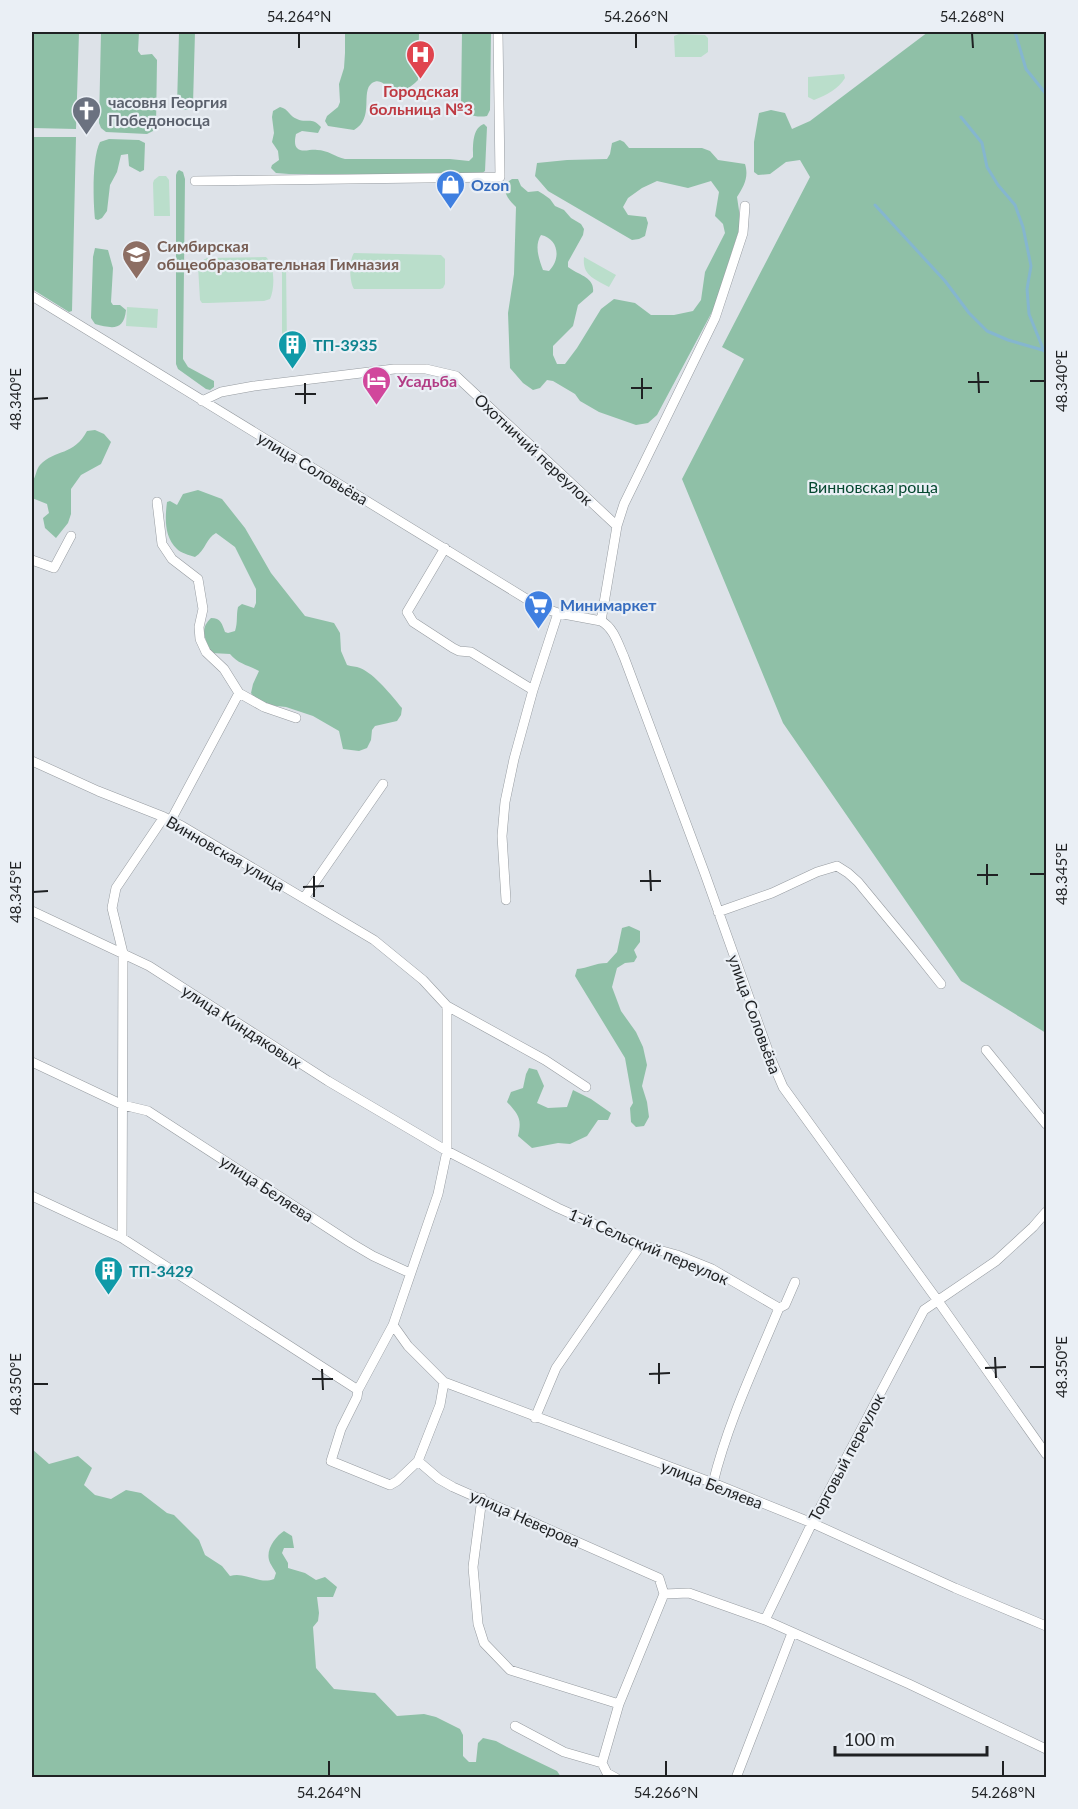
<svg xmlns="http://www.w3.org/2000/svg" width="1078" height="1809" font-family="Lato,sans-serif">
	<rect width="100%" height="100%" fill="#dde2e8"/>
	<path fill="#badecb" d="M679 34 705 35 708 38V52L701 57H675L674 36Z
		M844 74 845 78C838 89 827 95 814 100L808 97V77Z
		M159 176H166L169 180 170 216H154L153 183 154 180Z
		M354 253 441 255 445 259V284L443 288 440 289H354C349 281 349 260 354 253Z
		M266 257C275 265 275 288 270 299L264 301 208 303H202L200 300 198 266 201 261 207 258Z
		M584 257 616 275 609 287C595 279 582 276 584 257Z
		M284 261 286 263 287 349 284 351 282 349V263Z
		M127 307 158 309 157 328 126 326Z"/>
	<path fill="#8fc0a7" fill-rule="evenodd" d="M32 32H79L76 129 32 128Z
		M101 32H139L138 51 141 55 152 54 157 60 156 126 155 130 147 134 106 132 101 128 99 123Z
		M179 32H195L193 104 192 107 188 110 181 109 177 106Z
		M345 32H419L418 80C390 108 387 73 372 83 360 92 375 118 354 130L328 126 325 121 327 116 338 107 340 102 339 84 344 68 345 53Z
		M462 32H491L490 110 487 116C477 118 465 115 461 106Z
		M928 32H1046V1033L961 981 783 723 682 479 744 359 722 347 810 177 800 160 786 162 770 174 758 175 754 172V142L759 113 771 110 785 113 792 129 810 121Z
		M280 107C289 109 289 116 297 119 307 124 311 116 321 127L318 133 302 131 296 134C295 138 294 145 297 148 301 153 311 149 317 150 328 150 335 157 345 159H450L469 161 473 157C473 146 472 128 484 124L487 127 485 171 481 174H289L276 173 271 168 272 165 279 160 278 151 272 142 274 133 272 117 273 111Z
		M32 137H76L72 311 69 312 32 289Z
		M109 139 139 140 145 143 144 170 140 172 129 166 128 154 121 155 117 172 110 185 107 211 102 218 98 220 95 219C93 201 92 157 100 142Z
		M620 140 624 142 629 148H702L710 151 718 160 745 164C749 177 744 186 737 197L741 224 713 310 657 415 648 423 636 425 599 412 580 401 575 394 553 381 547 380 540 388 533 390 523 383 510 368 508 313 514 274 516 207C508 199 504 194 505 184L512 179H518L521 186 528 192 538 191 543 194 550 199 555 206 564 210 571 218 581 224 584 229 583 235 568 262V267C578 275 595 277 593 292L578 305 573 326 553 346V355L557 364H565L577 348 601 309 614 299 635 303 651 315H674L693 311 701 300 705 272 725 233 723 224 715 216 719 192 711 181 688 188 657 181 642 188 628 198 623 207 628 215 646 217 648 223 645 236 639 239 632 240 548 191 535 176 537 163 567 160 607 159 610 154 612 143ZM541 235C559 239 561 259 549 271L543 270C539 259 534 246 541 235Z
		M179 170 183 172 185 179 183 359 188 367 214 381V387L210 390 206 389 178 369 176 364V175L177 172Z
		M95 248 108 250 113 268 111 302 113 305H120L126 310C124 332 111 328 95 324L91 318 93 257Z
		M95 430 104 434 111 442 101 464 81 475 71 489V514L68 523 56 538 45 528 43 518 49 513 47 504 32 498V482C36 477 36 469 40 465 55 449 74 456 87 431Z
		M198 490 222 499 245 528 271 573 305 616 334 623 340 633 341 651 347 665C352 667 356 666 360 668 375 674 392 696 402 708L401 715 397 721 375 726 372 730 371 740 367 748 359 751 343 749 339 731 313 716 286 707 267 705 254 697 251 693 253 684 259 671C248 665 238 664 230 654L212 653C205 640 199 629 211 618 221 618 222 624 225 632L228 633 235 631C238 622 236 616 238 607L242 604 254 608 256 603V589L235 547 216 533C206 538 206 550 195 557 189 555 181 553 177 549 164 537 165 518 167 502L170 501 177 505 183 494Z
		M629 926 640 931V942L634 950 637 957 634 962 625 963 617 968 612 987 621 1011 636 1032 643 1047 647 1065 642 1086 647 1102 649 1117 644 1126 636 1127 631 1122 630 1108 633 1103 625 1058 575 976 577 969C588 968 595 963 607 963L617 952 622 928Z
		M529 1068 537 1070 544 1086 537 1103 548 1108 567 1107 573 1090 591 1099 611 1113 608 1120H598L587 1136 570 1144 558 1143 532 1148 518 1136C522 1119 519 1115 507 1102L511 1092 523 1088 526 1074Z
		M32 1449 49 1464 78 1456 92 1468 84 1485 95 1495 111 1499 126 1490 141 1493 167 1513 174 1515 199 1540 205 1555 222 1566 230 1576C245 1571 259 1585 274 1579L276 1573C274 1569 270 1564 269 1560 266 1549 276 1536 284 1531L292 1536 294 1548H284L282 1553 288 1563V1568L305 1573 316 1580 325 1577 337 1587 333 1597H317L319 1613 318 1621 313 1627 316 1668 334 1689 375 1693 397 1716 424 1714 436 1717 460 1729 463 1735V1756L469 1762H476L478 1743 483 1738 496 1741 507 1747 557 1771 561 1777H32Z"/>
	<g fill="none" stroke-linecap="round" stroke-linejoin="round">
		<path stroke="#85b6cf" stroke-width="3" d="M1015 32 1026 69 1046 94
			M961 117 982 143 987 167 998 185 1015 205 1023 227 1031 266 1027 289 1029 314 1044 351
			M875 205 945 281 969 313 987 331 1008 340 1046 351"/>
		<defs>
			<path id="minor" d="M195 181 500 177 498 32
				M32 296 538 606 558 613 601 621C614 628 618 644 624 657L705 874 771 1059 783 1087 938 1301 1046 1454
				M202 401 221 392 254 386 394 369H426L456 376 617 526
				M157 502 162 544 172 559 198 579 203 609 199 627 200 639 206 652 224 669 239 693 264 707 296 718
				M445 548 407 612 413 622 453 648 459 651 471 652 533 690
				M32 560 54 568 71 536
				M601 621 617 526 624 504 715 318 743 233 745 206
				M32 761 98 791 164 817 182 826 374 940 423 980 447 1006 545 1060 586 1087
				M171 820 239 693
				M304 898 383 784
				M506 900 502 836 505 802 514 759 533 690 558 613
				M32 911 149 966 328 1081 447 1151 558 1208 641 1245 677 1255 712 1269 779 1308
				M718 912 772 893 817 872 837 866 848 873 858 882 910 945 941 984
				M986 1050 1046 1124
				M32 1062 123 1105 148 1111 351 1243 373 1256 410 1273
				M32 1196 122 1238 358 1390
				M122 1238 123 953 112 908 116 888 164 817
				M393 1325 408 1346 444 1382 713 1483 812 1523 955 1588 1046 1626
				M444 1382 440 1405 418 1461 397 1481 390 1485 331 1461 341 1429 357 1397 358 1390 393 1325 438 1194 447 1151V1006
				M535 1418 556 1368 641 1245
				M418 1461 439 1479 453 1487 659 1578 664 1594 689 1593 765 1620 909 1684 1046 1749
				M713 1483C728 1422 755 1366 779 1308L785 1305 795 1282
				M482 1498 473 1567 478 1624 484 1643 510 1670 619 1704
				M765 1620 812 1523 924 1310 996 1261 1033 1227 1046 1212
				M515 1726 564 1752 602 1763 607 1773 616 1778
				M602 1763 619 1704 664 1594
				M736 1778 792 1633"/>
		</defs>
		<use href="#minor" stroke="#969ba0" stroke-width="10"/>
		<use href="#minor" stroke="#fff" stroke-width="9"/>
	</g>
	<path fill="none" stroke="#1f2123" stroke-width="2" d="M299 33V48M636 33V48M972 33 973 48M978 372 979 393M642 378V399M1030 381H1045M968 382H989M305 383V404M631 388H652M295 394H316M33 399 48 398M987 864V885M650 870 651 891M1030 874H1045M977 875H998M314 876V897M640 881H661M303 887 324 886M33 892 48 891M995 1357 996 1378M659 1363V1384M1030 1367H1045M985 1368 1006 1367M322 1369 323 1390M649 1374 670 1373M312 1379H333M33 1384H48M329 1761V1776M666 1761V1776M1003 1761V1776"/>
	<defs>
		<symbol id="hospital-pin" viewBox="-11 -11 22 30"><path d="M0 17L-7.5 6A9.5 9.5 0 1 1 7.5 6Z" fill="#e0444e" stroke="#eaeff5"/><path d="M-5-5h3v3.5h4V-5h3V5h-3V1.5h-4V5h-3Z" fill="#fff"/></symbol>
		<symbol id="church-pin" viewBox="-11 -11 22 30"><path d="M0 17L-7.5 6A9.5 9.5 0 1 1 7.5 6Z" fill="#6b7280" stroke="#eaeff5"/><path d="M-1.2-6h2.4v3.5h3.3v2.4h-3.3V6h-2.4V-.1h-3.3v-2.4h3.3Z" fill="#fff"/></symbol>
		<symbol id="shop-pin" viewBox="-11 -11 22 30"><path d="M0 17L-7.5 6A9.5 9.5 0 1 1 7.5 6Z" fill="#3f7fe0" stroke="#eaeff5"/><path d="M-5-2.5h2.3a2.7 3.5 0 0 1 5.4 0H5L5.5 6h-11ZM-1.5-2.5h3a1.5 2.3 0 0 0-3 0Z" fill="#fff"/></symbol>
		<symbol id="school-pin" viewBox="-11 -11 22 30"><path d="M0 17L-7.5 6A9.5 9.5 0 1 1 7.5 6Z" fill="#8d6e63" stroke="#eaeff5"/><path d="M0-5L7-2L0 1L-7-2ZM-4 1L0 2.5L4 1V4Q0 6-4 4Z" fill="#fff"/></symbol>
		<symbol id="building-pin" viewBox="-11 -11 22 30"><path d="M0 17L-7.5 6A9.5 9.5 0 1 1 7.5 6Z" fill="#0f9aa8" stroke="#eaeff5"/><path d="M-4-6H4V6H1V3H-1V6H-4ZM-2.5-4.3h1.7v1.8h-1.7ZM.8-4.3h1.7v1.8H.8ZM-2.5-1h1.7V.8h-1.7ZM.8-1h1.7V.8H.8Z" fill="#fff"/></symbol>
		<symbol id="hotel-pin" viewBox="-11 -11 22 30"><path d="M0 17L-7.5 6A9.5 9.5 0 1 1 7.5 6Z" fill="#d1479c" stroke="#eaeff5"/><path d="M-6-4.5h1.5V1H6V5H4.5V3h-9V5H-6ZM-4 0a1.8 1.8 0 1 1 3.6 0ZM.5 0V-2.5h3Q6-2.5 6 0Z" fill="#fff"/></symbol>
		<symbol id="supermarket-pin" viewBox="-11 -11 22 30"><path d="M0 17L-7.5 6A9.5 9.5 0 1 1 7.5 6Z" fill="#3f7fe0" stroke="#eaeff5"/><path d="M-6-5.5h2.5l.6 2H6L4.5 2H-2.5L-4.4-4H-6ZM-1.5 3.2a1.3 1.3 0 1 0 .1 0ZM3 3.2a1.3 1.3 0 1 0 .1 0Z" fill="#fff"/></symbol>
	</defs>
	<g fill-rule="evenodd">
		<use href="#hospital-pin" x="404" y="38" width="33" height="45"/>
		<use href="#church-pin" x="70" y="94" width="33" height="45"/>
		<use href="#shop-pin" x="434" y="168" width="33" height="45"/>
		<use href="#school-pin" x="120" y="238" width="33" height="45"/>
		<use href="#building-pin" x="276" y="328" width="33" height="45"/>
		<use href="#hotel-pin" x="360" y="364" width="33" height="45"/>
		<use href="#supermarket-pin" x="522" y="588" width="33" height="45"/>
		<use href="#building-pin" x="92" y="1254" width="33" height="45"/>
	</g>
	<g text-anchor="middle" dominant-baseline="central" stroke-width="4.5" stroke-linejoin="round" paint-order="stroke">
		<g font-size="16" font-weight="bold" fill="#be3a42" stroke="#eaeff5">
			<text x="421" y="90">Городская<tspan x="421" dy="18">больница №3</tspan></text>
		</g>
		<g font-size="16" font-weight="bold" fill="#5b616d" stroke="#eaeff5" text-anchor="start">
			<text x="108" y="101">часовня Георгия<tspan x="108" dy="18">Победоносца</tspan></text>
		</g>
		<g font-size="16" font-weight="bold" fill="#366cbe" stroke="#eaeff5" text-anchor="start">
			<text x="471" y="184">Ozon</text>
			<text x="560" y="604">Минимаркет</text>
		</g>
		<g font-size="16" font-weight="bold" fill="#785e54" stroke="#eaeff5" text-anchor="start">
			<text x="157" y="245">Симбирская<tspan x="157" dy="18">общеобразовательная Гимназия</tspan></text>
		</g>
		<g font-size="16" font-weight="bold" fill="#0d838f" stroke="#eaeff5" text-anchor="start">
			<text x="313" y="344">ТП-3935</text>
			<text x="129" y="1270">ТП-3429</text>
		</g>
		<g font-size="16" font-weight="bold" fill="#b23c85" stroke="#eaeff5" text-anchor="start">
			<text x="397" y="380">Усадьба</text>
		</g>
		<g font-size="16" fill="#1f2123" stroke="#eaeff5">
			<text transform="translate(534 449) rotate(43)">Охотничий переулок</text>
			<text transform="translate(313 468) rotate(31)">улица Соловьёва</text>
			<text transform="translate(226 853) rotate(30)">Винновская улица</text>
			<text transform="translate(755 1014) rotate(70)">улица Соловьёва</text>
			<text transform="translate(242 1026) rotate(33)">улица Киндяковых</text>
			<text transform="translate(267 1188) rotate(33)">улица Беляева</text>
			<text transform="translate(649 1246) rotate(23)">1-й Сельский переулок</text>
			<text transform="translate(846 1457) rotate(-62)">Торговый переулок</text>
			<text transform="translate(712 1484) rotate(21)">улица Беляева</text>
			<text transform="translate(525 1518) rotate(24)">улица Неверова</text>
		</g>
		<g font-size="16" fill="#064830" stroke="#eaeff5">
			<text x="873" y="486">Винновская роща</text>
		</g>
	</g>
	<rect width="1078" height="1809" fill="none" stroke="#eaeff5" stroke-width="66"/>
	<path d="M835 1746v9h152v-9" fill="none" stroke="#1f2123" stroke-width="3"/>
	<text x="844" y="1746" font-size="18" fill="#1f2123" stroke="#eaeff5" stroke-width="4.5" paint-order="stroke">100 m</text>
	<rect x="33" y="33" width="1012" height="1743" fill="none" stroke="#1f2123" stroke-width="2"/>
	<g font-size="15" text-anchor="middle" fill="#1f2123">
		<text x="299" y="22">54.264°N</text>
		<text x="636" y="22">54.266°N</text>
		<text x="972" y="22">54.268°N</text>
		<text transform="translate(1062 381) rotate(-90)" y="5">48.340°E</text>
		<text transform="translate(16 399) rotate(-90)" y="5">48.340°E</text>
		<text transform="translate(1062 874) rotate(-90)" y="5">48.345°E</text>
		<text transform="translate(16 892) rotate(-90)" y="5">48.345°E</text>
		<text transform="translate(1062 1367) rotate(-90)" y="5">48.350°E</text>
		<text transform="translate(16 1384) rotate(-90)" y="5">48.350°E</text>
		<text x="329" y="1798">54.264°N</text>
		<text x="666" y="1798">54.266°N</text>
		<text x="1003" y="1798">54.268°N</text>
	</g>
</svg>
